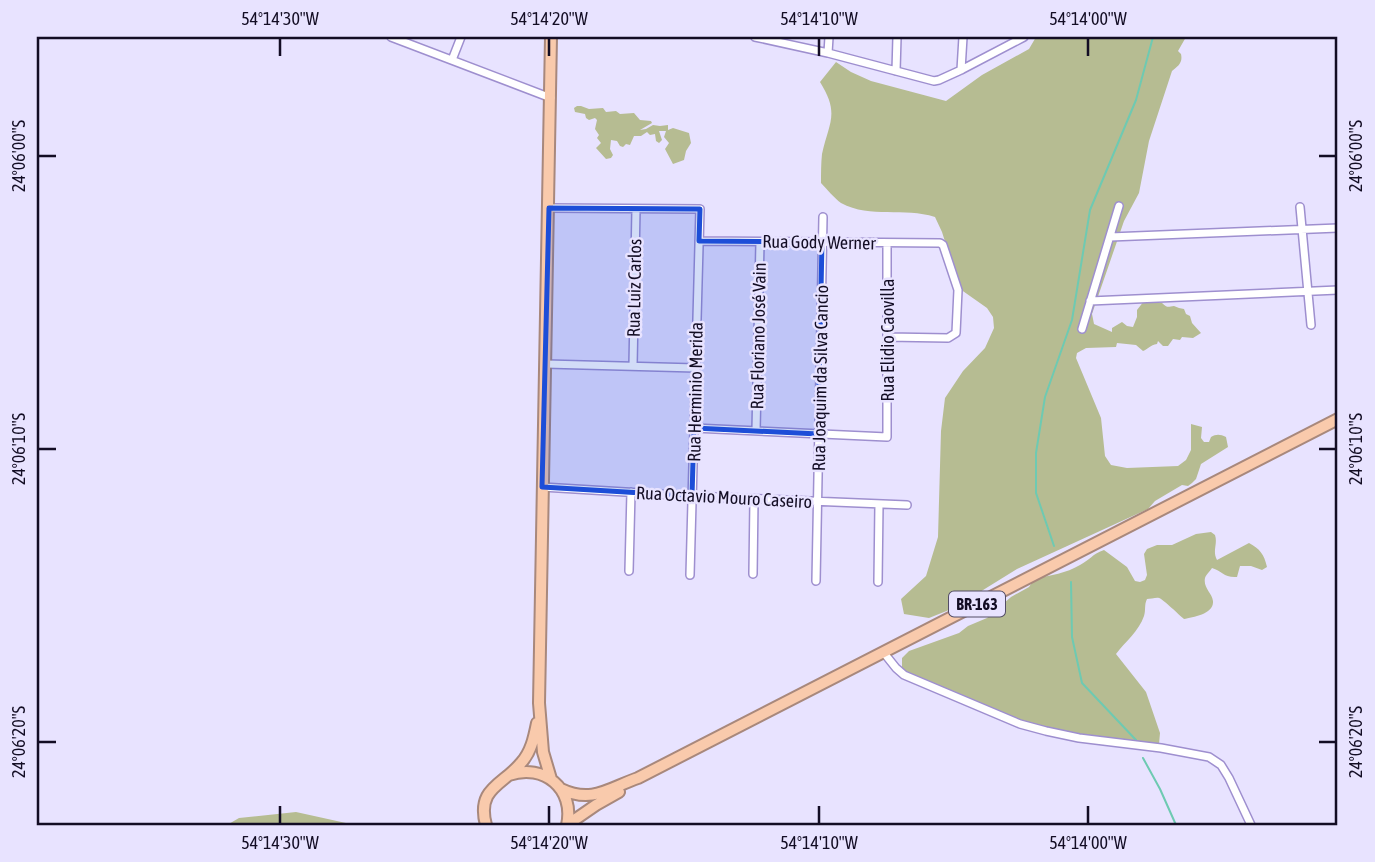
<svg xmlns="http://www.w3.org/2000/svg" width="1375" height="862" font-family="'Asap Condensed',sans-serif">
	<rect width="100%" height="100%" fill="#e8e3ff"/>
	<path fill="#b6bc92" d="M1036 37H1186L1178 51 1181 54C1183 63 1178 66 1172 71L1149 141 1139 193 1124 221 1092 314 1094 324 1112 332V328L1122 322 1127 326 1133 327 1137 317V310L1144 301 1153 300 1155 303H1162C1167 308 1168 307 1174 306L1179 308 1184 309 1186 314 1190 316 1192 323 1201 333 1193 338 1182 337 1180 340 1173 339 1168 346H1163L1158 341 1157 344C1150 345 1148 349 1143 351L1136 345 1117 343 1116 347 1086 348 1077 353 1076 358 1101 418 1105 456 1111 465 1127 468 1178 466 1186 460 1191 450V424L1202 427 1201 438 1204 442H1209L1211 437C1216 434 1220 434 1226 437L1228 447 1201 464 1196 479 1192 483 1188 486 1182 485 1155 501 1148 509 1017 569 954 608 929 618 904 614 901 599 926 576 938 537 941 431 945 398 963 371 985 348 994 328 993 317 987 308 960 289 942 232 935 217C904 207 871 219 841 203 834 198 827 189 821 183 821 173 821 163 822 154 829 122 840 114 820 82L836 62 851 72 871 81 946 101 982 75 1029 49Z
		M577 106H581L589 109 603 108 606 112 616 111 620 114 634 113 640 120 651 121 652 123 640 130 646 129 653 125 660 126 668 125V130L673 128 689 133 691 143 686 151 684 160 673 164 665 149 669 143 664 137 666 131H659L662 140 659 143 656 141 655 134 650 135 647 132 641 136H634L630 145 626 144 623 147 620 146 617 141 611 140 610 149 613 155 611 158 606 159 596 148 601 143 597 138 599 135 595 129 597 120 595 118 589 120 586 118 585 114 575 112 574 108Z
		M1211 532 1215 535C1218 544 1212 551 1217 560L1249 543C1260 549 1264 554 1267 567L1262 570 1251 566H1240L1237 577C1224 578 1222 571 1212 568 1210 571 1206 575 1205 578 1203 588 1212 593 1213 601 1214 614 1193 617 1184 619 1179 615 1163 599 1159 598 1157 597 1150 599 1147 599 1144 605 1146 610 1144 616 1139 631 1125 642 1116 654L1146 692 1160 733 1159 744H1149L1082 736 1029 725 919 680 902 669V658L909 651 959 633 968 626 987 618 1011 597 1029 587 1035 578C1051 576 1066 573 1080 565 1091 559 1091 555 1104 550L1127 567 1135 581 1140 582 1145 580 1147 575 1144 554 1147 549 1157 545H1172L1196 534Z
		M296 812 355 825H227L239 818Z"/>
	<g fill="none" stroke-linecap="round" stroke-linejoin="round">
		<path stroke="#6ecab2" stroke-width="2" d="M1054 546 1036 493V453L1045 397 1072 320 1090 210 1136 100 1153 37
			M1071 582 1072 637 1082 683 1136 740
			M1143 758 1160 789 1176 825"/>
		<defs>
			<path id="minor" d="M391 37 551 98
				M755 37 828 53 934 81 939 80 961 70 1024 37
				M828 53 829 37
				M452 60 461 37
				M961 70 963 37
				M896 71 897 37
				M1300 207 1311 325
				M549 208 700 209 690 575
				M1110 237 1338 228
				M699 241 940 243 943 245 958 290 956 333 948 338 887 337
				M1090 301 1338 290
				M1082 329 1119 206
				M546 364 696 368
				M633 366 636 209
				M694 428 887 437V243
				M756 431 760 242
				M542 487 692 496 907 505
				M629 571 631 492
				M753 574 754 499
				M816 581 823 217
				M878 582 879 504
				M884 653 896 668 904 675 1020 724 1046 731 1079 738 1161 748 1209 757 1221 765 1229 778 1251 825"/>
			<path id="highway" d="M509 775C544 763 575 789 567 825
				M551 779 543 752 539 703 551 37
				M561 789C592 804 609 788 638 778L1338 419
				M486 825C476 788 503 785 521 763 531 752 534 738 537 723
				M567 825 596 805 619 792"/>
		</defs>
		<use href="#minor" stroke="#9e8fcf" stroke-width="10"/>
		<use href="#highway" stroke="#a8887c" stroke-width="14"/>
		<use href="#minor" stroke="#fff" stroke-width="7"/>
		<use href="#highway" stroke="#f9caac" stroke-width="10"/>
	</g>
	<path fill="#1d4ed8" fill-opacity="0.2" stroke="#1d4ed8" stroke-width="5" stroke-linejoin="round" d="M549 208 700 209 699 241 822 242 818 434 694 428 692 496 542 487Z"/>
	<path fill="none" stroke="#130d24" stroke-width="2.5" d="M280 38V56M549 38V56M819 38V56M1088 38V56M38 156H56M1319 156H1336M38 449H56M1319 449H1336M38 742H56M1319 742H1336M280 806V824M549 806V824M819 806V824M1088 806V824"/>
	<g text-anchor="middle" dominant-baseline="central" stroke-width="5" stroke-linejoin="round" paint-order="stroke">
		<rect fill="#e8e3ff" stroke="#534d66" stroke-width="2" x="949" y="591.5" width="56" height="25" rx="5"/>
		<g font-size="16" font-weight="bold" fill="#130d24">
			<text x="977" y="604">BR-163</text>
		</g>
		<g font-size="18" fill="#130d24" stroke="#e8e3ff">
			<text transform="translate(819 242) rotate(1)">Rua Gody Werner</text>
			<text transform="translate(634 288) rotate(-89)">Rua Luiz Carlos</text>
			<text transform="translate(758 336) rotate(-89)">Rua Floriano José Vain</text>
			<text transform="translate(887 340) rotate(-90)">Rua Elidio Caovilla</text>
			<text transform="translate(820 378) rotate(-89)">Rua Joaquim da Silva Cancio</text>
			<text transform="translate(695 392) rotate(-89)">Rua Herminio Merida</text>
			<text transform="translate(724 497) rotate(3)">Rua Octavio Mouro Caseiro</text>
		</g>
	</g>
	<rect width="1375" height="862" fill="none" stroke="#e8e3ff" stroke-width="77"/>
	<rect x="38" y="38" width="1298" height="786" fill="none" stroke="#130d24" stroke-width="2.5"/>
	<g font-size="18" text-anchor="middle" fill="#130d24">
		<text x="280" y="25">54°14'30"W</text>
		<text x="549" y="25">54°14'20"W</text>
		<text x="819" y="25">54°14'10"W</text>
		<text x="1088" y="25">54°14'00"W</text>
		<text transform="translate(19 156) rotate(-90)" y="6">24°06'00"S</text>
		<text transform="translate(1356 156) rotate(-90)" y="6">24°06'00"S</text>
		<text transform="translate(19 449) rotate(-90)" y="6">24°06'10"S</text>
		<text transform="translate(1356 449) rotate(-90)" y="6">24°06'10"S</text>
		<text transform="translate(19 742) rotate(-90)" y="6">24°06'20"S</text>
		<text transform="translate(1356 742) rotate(-90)" y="6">24°06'20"S</text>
		<text x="280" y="849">54°14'30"W</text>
		<text x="549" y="849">54°14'20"W</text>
		<text x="819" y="849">54°14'10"W</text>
		<text x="1088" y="849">54°14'00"W</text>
	</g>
</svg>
